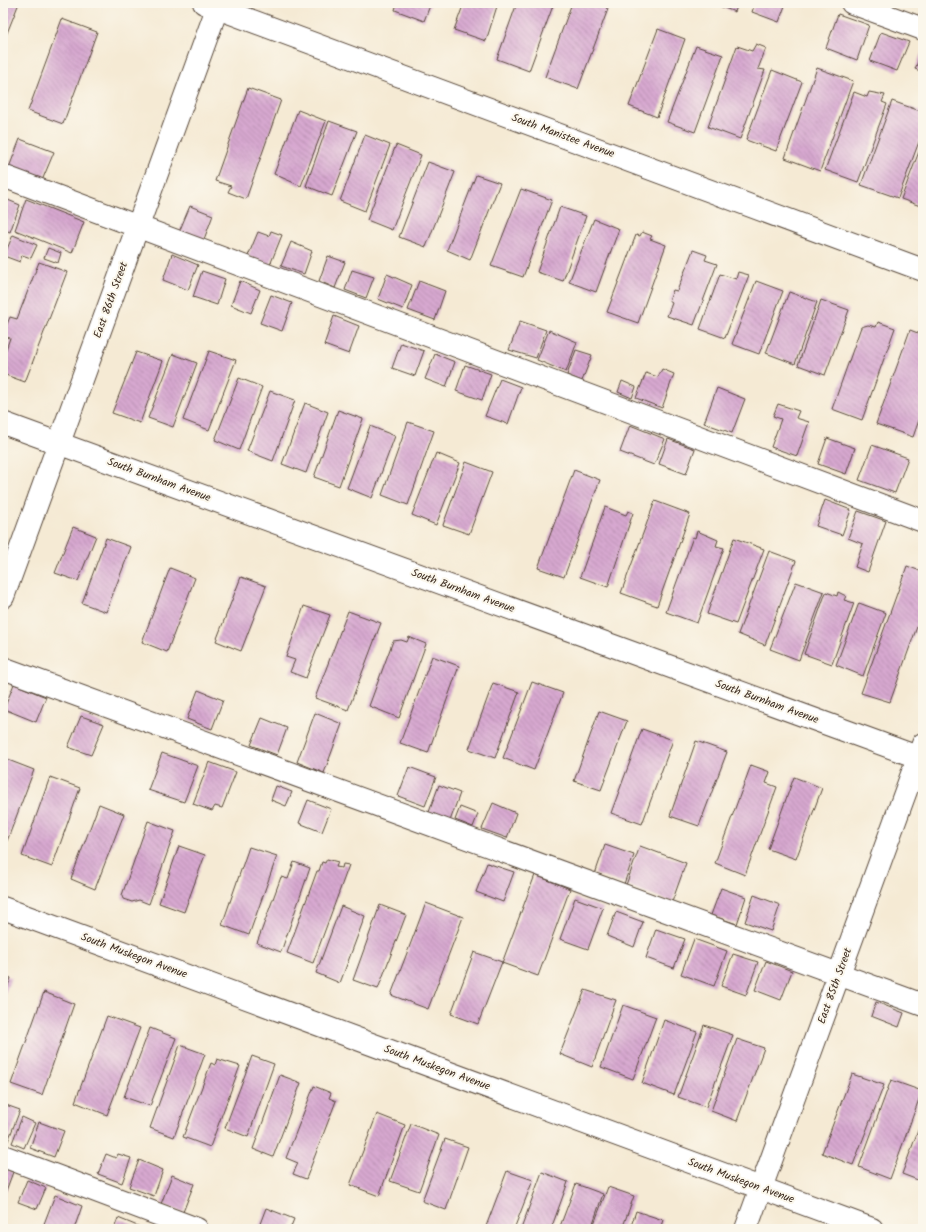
<svg xmlns="http://www.w3.org/2000/svg" width="926" height="1232" font-family="Kalam,sans-serif">
	<defs>
		<pattern id="building-back-hatch" width="6" height="6" patternUnits="userSpaceOnUse"><rect width="6" height="6" fill="#d7a8d0"/><path d="M-1 5l2 2M0 0l6 6M5-1l2 2" fill="none" stroke="#b089a8"/></pattern>
	</defs>
	<rect width="100%" height="100%" fill="#fbf7ec"/>
	<filter id="ink" filterUnits="userSpaceOnUse"><feTurbulence type="fractalNoise" baseFrequency=".025" numOctaves="2"/><feDisplacementMap in="SourceGraphic" scale="8" xChannelSelector="R" yChannelSelector="G"/><feConvolveMatrix kernelMatrix="1 2 1 2 8 2 1 2 1" color-interpolation-filters="sRGB"/></filter>
	<filter id="wash" filterUnits="userSpaceOnUse"><feTurbulence type="fractalNoise" baseFrequency=".012" numOctaves="4" result="noise"/><feDisplacementMap in="SourceGraphic" scale="16" xChannelSelector="R" yChannelSelector="G"/><feGaussianBlur stdDeviation="0.9" result="paint"/><feColorMatrix in="noise" values="0 0 0 0 0 0 0 0 0 0 0 0 0 0 0 0 0 1.4 0 .05"/><feComposite in="paint" operator="in"/></filter>
	<g filter="url(#wash)">
		<rect width="100%" height="100%" fill="#f5ead4"/>
		<g id="blocks">
			<path fill="url(#building-back-hatch)" d="M3 3H19L3 43Z
				M397 3H431L424 21 395 10Z
				M464 3H498L486 41 454 30Z
				M517 3H554L529 71 497 59Z
				M572 3H593L600 6 601 3H605L608 4 606 8 608 9 578 89 545 77Z
				M711 3H738L735 12Z
				M755 3H786L779 22 752 12Z
				M838 14 869 25 857 60 826 48Z
				M62 19 97 32 63 124 28 111Z
				M658 29 685 39 657 117 629 106Z
				M881 32 909 42 897 71 870 61Z
				M756 44 766 48 758 69 765 70 740 139 708 127 737 46 752 51Z
				M696 46 723 55 695 132 667 122Z
				M923 49V72L915 69Z
				M817 68 853 81 820 171 785 158Z
				M772 70 802 82 776 151 746 140Z
				M248 88 281 100 246 199 228 192 231 186 215 181Z
				M854 92 867 97 869 92 885 95 882 102 887 104 858 182 825 170Z
				M892 101 923 112V131L898 198 861 185Z
				M298 110 326 121 301 186 274 174Z
				M329 121 357 131 332 196 306 186Z
				M365 135 390 145 365 211 340 201Z
				M20 139 54 152 41 183 8 170Z
				M923 141V207L901 199Z
				M396 145 421 155 392 230 367 220Z
				M428 162 455 172 426 247 399 237Z
				M476 175 500 183 470 260 447 250Z
				M521 189 552 200 523 277 491 266Z
				M3 198 20 205 10 232 3 229Z
				M26 199 84 222 72 253 15 230Z
				M190 206 213 215 203 242 179 232Z
				M560 207 586 216 563 281 537 272Z
				M594 219 619 229 596 292 569 282Z
				M271 231 282 235 270 265 248 256 258 232 269 236Z
				M642 232 652 236 650 239 666 245 638 323 607 312 636 235 640 236Z
				M13 235 37 245 31 258 22 255 20 262 4 256Z
				M291 242 312 251 304 274 281 266Z
				M48 248 61 253 58 263 44 258Z
				M693 250 707 255 705 260 717 264 694 325 667 316 672 303 669 301 673 290 677 291Z
				M172 254 198 265 188 290 163 280Z
				M328 256 345 262 335 288 319 281Z
				M39 262 67 272 25 382 3 374V358L10 338 3 336V334L10 317 17 319Z
				M352 270 374 277 366 298 345 290Z
				M202 271 225 279 217 305 193 297Z
				M738 272 749 275 725 338 700 329 720 274 736 279Z
				M387 274 412 285 403 309 378 299Z
				M240 281 260 290 251 313 231 305Z
				M419 281 445 291 435 320 408 310Z
				M756 281 783 291 759 354 732 344Z
				M789 292 817 302 795 364 766 353Z
				M271 295 292 303 282 331 260 323Z
				M821 300 849 310 825 375 798 365Z
				M334 316 359 326 349 354 324 345Z
				M520 321 546 330 536 358 509 350Z
				M878 322 895 328 862 420 832 409 861 327 868 325 876 327Z
				M549 330 577 342 566 372 537 360Z
				M910 330 923 335V409L913 437 876 424Z
				M401 343 424 351 415 376 392 368Z
				M576 350 592 355 582 381 567 375Z
				M209 351 236 360 209 430 183 420Z
				M136 352 163 361 140 423 112 413Z
				M173 354 197 363 173 427 148 418Z
				M435 354 455 362 446 387 425 379Z
				M465 365 491 374 482 400 456 391Z
				M662 369 674 374 662 408 636 398 646 373 658 377Z
				M239 378 262 387 239 450 215 440Z
				M500 379 521 387 508 424 485 416Z
				M622 381 636 387 632 398 618 392Z
				M717 388 745 399 732 433 704 423Z
				M270 391 295 400 273 461 247 451Z
				M305 403 328 412 306 473 282 464Z
				M778 404 799 411 796 418 809 422 797 456 771 447 781 419 773 416Z
				M338 410 363 419 339 486 314 477Z
				M408 422 434 431 408 505 382 495Z
				M630 425 665 439 654 465 620 452Z
				M370 426 395 436 372 498 347 488Z
				M827 438 855 448 846 474 818 464Z
				M668 439 695 449 686 474 659 464Z
				M872 445 908 458 895 493 859 480Z
				M436 453 460 463 436 525 412 515Z
				M466 462 492 472 469 534 443 525Z
				M574 470 600 480 564 577 538 568Z
				M825 500 851 510 842 535 816 526Z
				M655 501 690 514 657 606 621 593Z
				M605 507 626 515 628 511 633 513 608 587 580 577Z
				M858 511 886 521 868 572 855 567 863 544 848 538Z
				M73 527 96 536 78 581 55 573Z
				M697 531 718 540 716 546 724 548 697 623 666 612 693 537 695 538Z
				M106 538 131 547 106 612 82 603Z
				M734 538 764 549 736 624 707 614Z
				M769 551 796 561 765 645 738 634Z
				M907 566 923 572V610L890 702 861 693Z
				M170 568 195 578 167 652 142 642Z
				M241 577 266 586 241 651 216 641Z
				M796 582 824 592 799 660 770 649Z
				M826 592 837 596 838 592 846 596 844 600 854 603 832 664 804 654Z
				M859 603 886 613 863 676 836 665Z
				M304 606 330 615 306 678 290 672 295 660 286 657Z
				M348 611 381 623 348 710 315 698Z
				M409 637 426 644 399 718 369 706 393 641 401 640 407 642Z
				M432 656 459 666 428 753 400 743Z
				M532 682 563 693 534 770 503 758Z
				M493 683 519 692 495 758 469 749Z
				M14 684 46 697 36 722 4 709Z
				M198 690 223 700 212 729 187 719Z
				M599 711 627 721 601 790 574 781Z
				M315 713 342 724 324 773 297 762Z
				M81 716 104 724 91 755 68 747Z
				M262 718 287 728 277 755 251 745Z
				M642 729 673 740 642 824 611 813Z
				M696 741 727 752 699 826 670 816Z
				M162 753 198 766 184 802 148 790Z
				M3 758 34 770 7 841 3 839Z
				M209 762 236 772 222 808 215 806 212 811 193 804Z
				M751 765 770 772 766 783 777 787 745 875 715 863Z
				M409 767 436 777 425 806 398 796Z
				M50 777 80 788 52 867 22 856Z
				M794 777 822 788 796 859 768 849Z
				M439 785 460 793 450 821 429 812Z
				M276 786 292 792 286 806 271 800Z
				M308 800 331 809 322 832 299 823Z
				M493 803 516 813 507 838 482 829Z
				M99 804 124 814 95 889 71 879Z
				M460 807 478 814 473 827 455 820Z
				M148 821 175 831 149 904 139 900 132 902 123 899 122 895Z
				M605 845 634 855 624 884 595 874Z
				M179 846 205 855 184 912 159 903Z
				M640 846 686 863 672 902 626 885Z
				M249 847 277 856 249 935 222 925Z
				M327 859 338 862 336 867 342 868 343 864 349 865 313 963 287 953 317 871H319L322 862 325 863Z
				M294 862 310 868 281 952 257 943 281 877 288 879Z
				M487 863 514 872 503 902 476 892Z
				M535 875 570 889 538 976 502 963Z
				M721 888 746 897 737 924 711 915Z
				M754 895 780 905 771 931 745 922Z
				M575 898 603 908 588 949 560 939Z
				M426 903 463 917 428 1009 391 995Z
				M380 905 406 915 378 989 353 980Z
				M341 906 365 916 340 983 316 973Z
				M616 912 643 922 634 947 607 936Z
				M656 929 685 939 674 968 646 958Z
				M694 939 727 951 714 986 681 974Z
				M474 952 502 962 478 1024 451 1014Z
				M733 954 758 962 746 995 721 986Z
				M766 961 792 971 781 1000 755 990Z
				M3 974 11 978 3 998Z
				M585 990 616 1000 592 1067 560 1054Z
				M44 992 74 1004 42 1095 11 1084Z
				M876 1002 904 1013 899 1027 871 1016Z
				M623 1005 656 1017 633 1079 601 1067Z
				M107 1016 140 1028 107 1115 75 1102Z
				M664 1020 697 1032 674 1095 642 1083Z
				M704 1025 733 1035 706 1107 678 1097Z
				M150 1028 176 1038 150 1106 124 1097Z
				M737 1039 764 1048 737 1121 711 1111Z
				M180 1045 205 1054 174 1137 150 1128Z
				M252 1056 274 1064 248 1137 225 1128Z
				M217 1059 240 1066 210 1147 183 1137 211 1063 215 1065Z
				M852 1074 884 1085 853 1165 822 1153Z
				M280 1075 301 1083 273 1157 253 1149Z
				M891 1080 922 1091 890 1179 859 1167Z
				M314 1086 331 1093 329 1098 336 1101 306 1179 293 1174 298 1163 286 1158Z
				M3 1104 20 1110 8 1141 3 1139Z
				M377 1114 405 1125 379 1196 350 1185Z
				M22 1117 35 1123 24 1148 12 1143Z
				M923 1117V1182L902 1174Z
				M39 1122 64 1131 54 1157 30 1148Z
				M411 1124 439 1135 419 1191 390 1181Z
				M445 1139 468 1147 446 1210 422 1201Z
				M106 1154 116 1158 118 1154 131 1158 122 1183 98 1174Z
				M139 1160 163 1170 154 1196 129 1187Z
				M3 1168 13 1172 3 1199Z
				M507 1171 533 1180 514 1229H485Z
				M542 1172 568 1182 551 1229H521Z
				M172 1175 194 1184 183 1212 161 1204Z
				M27 1180 46 1188 37 1209 18 1202Z
				M576 1184 603 1194 591 1229H559Z
				M608 1187 634 1196 622 1229H592Z
				M55 1195 82 1206 74 1229H42Z
				M266 1208 294 1219 290 1229H258Z
				M636 1211 663 1220 660 1229H630Z
				M118 1218 145 1229H114Z"/>
		</g>
	</g>
	<g filter="url(#ink)">
		<use href="#blocks" fill-opacity="0" stroke="#574739" stroke-width="1"/>
		<g fill="none" stroke-linecap="round" stroke-linejoin="round">
			<defs>
				<path id="minor" d="M204 3 923 270
					M852 3 923 29
					M3 176 923 521
					M3 423 923 759
					M3 597 219 3
					M3 668 923 1005
					M3 908 872 1229
					M3 1156 197 1229
					M746 1229 923 744"/>
			</defs>
			<use href="#minor" stroke="#574739" stroke-width="24"/>
			<use href="#minor" stroke="#fff" stroke-width="22"/>
		</g>
	</g>
	<g text-anchor="middle" dominant-baseline="central" stroke-width="4" stroke-linejoin="round" paint-order="stroke">
		<g font-size="11" fill="#3b2a1e" stroke="#fbf7ec">
			<text transform="translate(563 136) rotate(20)">South Manistee Avenue</text>
			<text transform="translate(111 300) rotate(-70)">East 86th Street</text>
			<text transform="translate(159 480) rotate(20)">South Burnham Avenue</text>
			<text transform="translate(463 591) rotate(20)">South Burnham Avenue</text>
			<text transform="translate(767 702) rotate(20)">South Burnham Avenue</text>
			<text transform="translate(134 956) rotate(20)">South Muskegon Avenue</text>
			<text transform="translate(835 986) rotate(-70)">East 85th Street</text>
			<text transform="translate(437 1068) rotate(20)">South Muskegon Avenue</text>
			<text transform="translate(741 1181) rotate(20)">South Muskegon Avenue</text>
		</g>
	</g>
	<rect width="926" height="1232" fill="none" stroke="#fbf7ec" stroke-width="16"/>
</svg>
